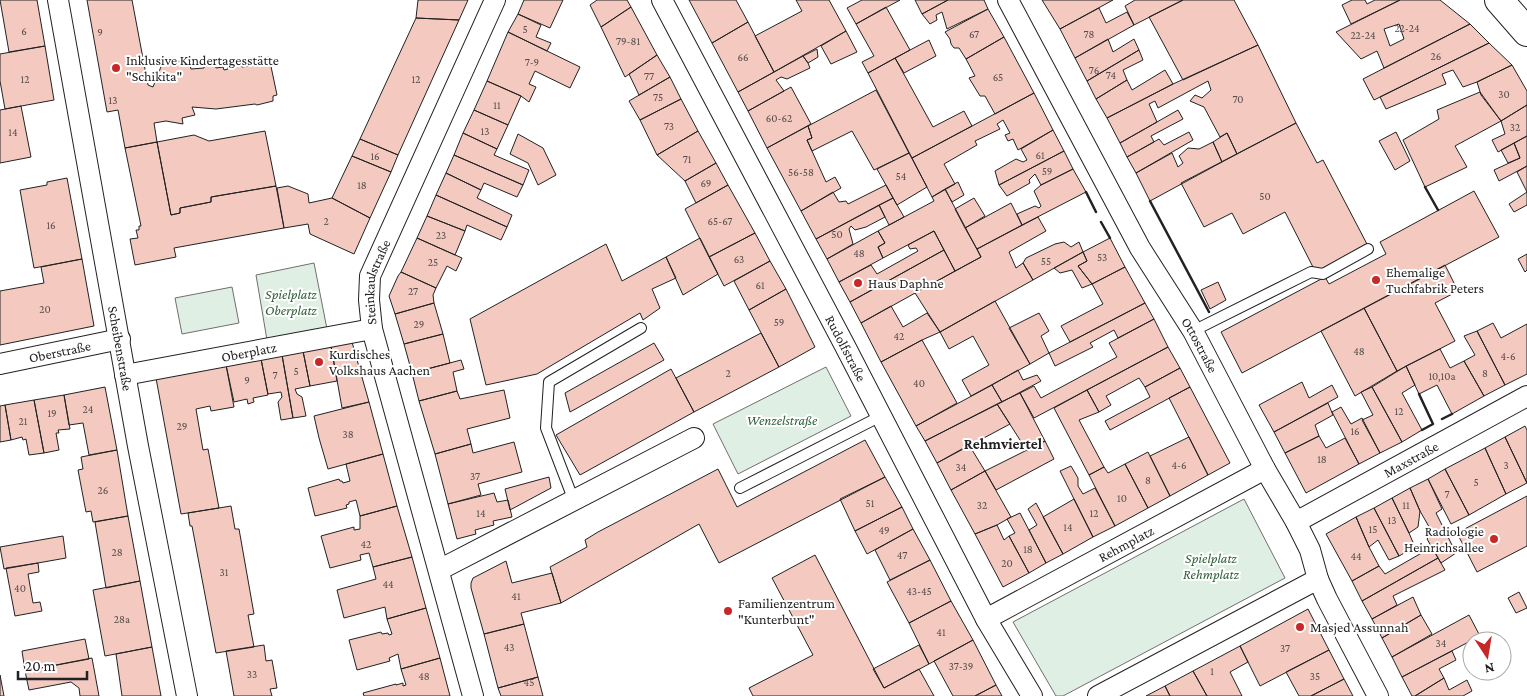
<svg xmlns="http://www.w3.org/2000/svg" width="1527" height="696" font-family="'Crimson Pro',serif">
	<rect width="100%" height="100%" fill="#fff"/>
	<path fill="#e0efe3" stroke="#6f6f6f" d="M314 263 327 329 267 340 256 275Z
		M232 287 239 323 182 334 175 298Z
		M826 367 851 416 738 474 713 424Z
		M1244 499 1285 578 1063 696H1056L1013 622Z"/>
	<path fill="#f3c9c0" stroke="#222" fill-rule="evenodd" d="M0 0H37L45 46 9 52Z
		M87 0H132L148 85 153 87 162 64 175 65V61L189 62 191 69 204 68 205 62 214 61 216 68 223 67 224 70 228 69 227 65 241 63 242 67 256 65 255 60 269 57 277 95 273 96V101L257 105 255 104 216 109 192 107 195 115 182 118 183 124 166 121 154 123 157 142 125 148 118 110 107 112Z
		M418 0H468L459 20 416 18Z
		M524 0H563L550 28 518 14Z
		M597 0H627L631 7 601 27 590 5Z
		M689 0H736L748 22 712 43Z
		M796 0H829L846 31 774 72 755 36 802 11Z
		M862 0H900L856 24 847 8Z
		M915 0H948L922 14Z
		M948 0H984L988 9 947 29 942 12 936 15 937 20 930 24 922 14Z
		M1042 0H1113L1060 29Z
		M1135 0H1183L1134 25 1125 6Z
		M1183 0H1234L1258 45 1183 80 1149 17Z
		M1352 0H1365L1367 4 1375 0H1400L1351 24 1342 5Z
		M1400 0H1440L1470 24 1384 68 1377 51 1361 59 1336 32ZM1399 24 1404 39 1390 46 1384 29Z
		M631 7 657 55 625 77 601 27Z
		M886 7 910 50 868 73 862 62 874 56 856 24Z
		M1099 8 1106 23 1127 12 1134 25 1075 58 1060 29Z
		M988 9 1004 37 966 59 959 48H954L951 44 950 39 945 32Z
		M518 14 541 25 536 37 551 43 547 51 508 32Z
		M416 18 459 20 398 155 360 139Z
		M748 22 774 72 738 92 712 43Z
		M1470 24 1489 43 1374 100 1363 79Z
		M846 31 857 52 831 64 821 46Z
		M508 32 580 67 570 88 535 71 529 84 536 87 529 102 521 96 487 81Z
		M1004 37 1034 93 995 114 985 96H980L969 78 975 76 966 59Z
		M1108 39 1113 52 1134 39 1139 50 1087 81 1075 58Z
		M929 40 936 56 904 73 895 58Z
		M1489 43 1512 65 1477 82 1463 87 1453 70 1442 74 1446 84 1386 109 1380 97Z
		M1258 45 1296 123 1237 154 1227 133 1220 137 1204 107 1190 101 1195 95 1202 98 1211 90 1208 81 1158 108 1155 101 1149 104 1157 122 1120 143 1107 118 1173 84Z
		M45 46 54 100 5 109 0 81V54Z
		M817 49 818 57 808 63 803 56Z
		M1139 50 1143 60 1123 70 1127 80 1096 99 1087 81Z
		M657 55 670 77 639 95 629 74Z
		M803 56 808 63 810 68 787 79 781 77 776 80 784 91 748 111 738 92Z
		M895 58 933 127 964 111 972 126 912 158 868 73Z
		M1512 65 1527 91V105L1501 121 1481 95 1477 82Z
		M1165 70 1173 84 1107 118 1096 99 1127 80 1132 90Z
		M670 77 681 99 640 120 629 101Z
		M487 81 521 96 508 125 474 110Z
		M791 87 811 124 767 148 748 111Z
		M876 90 909 153 874 170 852 131 812 151 807 140 812 138 808 126Z
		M1480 92 1501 121 1455 146 1467 167 1425 187 1403 140 1439 119 1437 110Z
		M1034 93 1053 130 1018 150 1013 139 1008 141 1005 135 1010 133 1003 120 997 124 1000 129 975 141 977 145 944 164 955 184 932 197 912 158Z
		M681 99 698 131 657 155 640 120Z
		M1527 105V136L1498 152 1492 140 1505 134 1501 121Z
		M21 106 31 157 0 163V110Z
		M474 110 508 125 497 149 463 133Z
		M1178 110 1183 119 1151 136 1154 142 1127 157 1120 143Z
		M1296 123 1317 163 1323 160 1368 246 1316 273 1285 212 1243 234 1232 213 1204 227 1181 183Z
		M808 126 812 138 807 140 826 182 835 177 841 188 801 211 767 148Z
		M1053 130 1064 151 999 185 995 171 1016 159 1023 162 1027 160 1021 149Z
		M265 131 276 186 211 197V202L180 208V213L171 215 157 142 194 135 209 141Z
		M698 131 716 163 685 181 657 155Z
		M1189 132 1193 140 1136 173 1127 157 1159 139 1164 145Z
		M1396 132 1410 161 1395 170 1379 141Z
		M463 133 497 149 494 155 529 170 523 185 454 155Z
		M1227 133 1237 154 1222 162 1213 142Z
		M518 134 543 148 556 175 538 185 528 163 510 154Z
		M1527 136V166L1499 181 1494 170 1520 158 1514 143Z
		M360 139 398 155 391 172 352 156Z
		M157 142 171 215 180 213V208L211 202V197L276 186 284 228 174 248 176 257 135 265 130 239 138 238 136 230H139V226H141L125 148Z
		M1213 142 1222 162 1150 201 1136 173 1172 153 1178 167 1183 163 1179 156 1188 148 1199 149Z
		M1514 143 1520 158 1508 163 1501 150Z
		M1064 151 1073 169 1041 185 1035 174 1029 180 1030 183 1007 196 999 185Z
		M909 153 927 187 897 205 877 169Z
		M454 155 523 185 517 197 484 183 481 190 446 173Z
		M352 156 391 172 370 218 332 198Z
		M716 163 728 185 696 203 685 181Z
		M1527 166V192L1517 172Z
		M1073 169 1086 192 1022 225 1017 214 1035 206 1039 208 1041 206 1034 191 1041 185Z
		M446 173 481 190 477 198 512 215 507 227 436 195Z
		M67 178 82 259 34 268 20 190 47 185V182Z
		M958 182 964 195 952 202 945 189Z
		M728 185 755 233 709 257 685 209Z
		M886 185 893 198 816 239 801 211 833 192 839 202 846 201 848 204Z
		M288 186 308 194 309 203 332 198 370 218 354 254 310 234 308 224 284 228 277 188Z
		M945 189 981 257 955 271 934 231 883 258 878 247 885 243 878 231 934 201 932 197Z
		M1474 191 1499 237 1242 373 1221 332 1325 277 1329 284 1386 254 1380 242Z
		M1527 192V205L1514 212 1509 204Z
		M436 195 507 227 501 240 467 225 465 231 427 216Z
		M893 198 904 217 889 225 879 205Z
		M974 198 985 216 965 228 955 209Z
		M1011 203 1022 225 977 249 965 228Z
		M879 205 885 217 866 227 855 230 851 226 849 229 853 244 827 259 816 239Z
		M427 216 465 231 455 255 417 238Z
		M1038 217 1046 231 1009 252 1016 268 1023 263 1033 280 940 332 915 293 981 257 977 249Z
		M878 231 885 243 878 247 883 258 839 282 827 259Z
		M934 231 944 250 850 302 839 282 871 265 877 274 918 251 916 248 910 249 908 245Z
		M755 233 770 261 724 286 709 257Z
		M417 238 462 258 456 271 447 266 436 288 401 272Z
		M700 238 718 274 683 295 666 257Z
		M1110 238 1125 267 1092 284 1078 266 1087 261 1083 252Z
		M1064 242 1071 247 1079 242 1083 252 1033 280 1023 263 1026 258 1055 244Z
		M606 244 622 281 666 257 676 278 652 289 660 308 643 320 640 313 537 374 486 385 470 319Z
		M944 250 955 271 861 323 850 302Z
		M1083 252 1087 261 1078 266 1092 284 1082 288 1072 270 1060 273 1054 268Z
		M1527 254V270L1525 272 1518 259Z
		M82 259 94 326 0 345V291L44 283 41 267Z
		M770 261 786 289 749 310 734 281Z
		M1445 265 1458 291 1435 303 1455 341 1397 371 1364 308Z
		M1125 267 1145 303 1070 342 1061 326 1103 304 1092 284Z
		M401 272 436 288 433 295 434 303 395 314 389 296 398 276Z
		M1218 282 1226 300 1210 309 1201 290Z
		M786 289 815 347 779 367 749 310Z
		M995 301 1030 364 971 396 962 380 989 365 973 336 949 349 940 332Z
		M434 303 443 334 404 344 395 314Z
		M1145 303 1154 319 1118 338 1114 330 1090 343 1093 347 1055 366 1049 353Z
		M891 306 903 327 927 313 940 332 922 340 881 362 861 323Z
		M1364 308 1397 371 1355 396 1321 331Z
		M1039 313 1049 331 1041 336 1049 353 1030 364 1009 328Z
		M1154 319 1168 347 1034 418 1020 393 1034 386 1041 398 1117 357 1109 343Z
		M1493 323 1501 338 1527 324V374L1505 385 1477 331Z
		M1477 331 1505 385 1484 396 1464 361 1475 355 1464 336Z
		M761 333 779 367 694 412 676 378Z
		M443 334 450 363 412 373 404 344Z
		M922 340 957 403 916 426 881 362Z
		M352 342 369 402 342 408 331 346Z
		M654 343 664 360 570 412 565 393Z
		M331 346 337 381 310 386 303 351Z
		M1168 347 1180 368 1145 387 1139 378 1106 396 1111 405 1099 412 1087 390Z
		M1440 349 1450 368 1464 361 1484 396 1452 414 1437 385 1419 394 1406 366Z
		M303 351 310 386 295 389 297 394 302 397 306 416 293 418 282 355Z
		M282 355 293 418 281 420 278 402 282 397 281 392 268 394 261 359Z
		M261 359 268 395 253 398 254 402 248 404 247 399 234 402 226 365Z
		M461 360 464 369 453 372 457 391 419 401 412 373Z
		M226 365 234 407 211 411 210 406 196 409 203 450 208 449 219 508 181 514 156 378Z
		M1406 366 1415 385 1402 393 1422 430 1402 442 1372 387Z
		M1180 368 1190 387 1110 430 1105 421 1150 397 1145 387Z
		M671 369 694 412 580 475 556 435Z
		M1018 370 1023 380 1037 375 1041 381 1002 402 992 385Z
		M1302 382 1309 398 1332 385 1338 397 1274 432 1259 405Z
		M992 385 1002 402 925 441 916 426Z
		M105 387 117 450 89 455 83 423 69 425 64 395Z
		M1190 387 1230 463 1208 475 1169 398Z
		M1372 387 1402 442 1380 453 1362 420 1373 415 1361 392Z
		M504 390 510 418 467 429 471 444 435 454 419 401 457 391 460 399Z
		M1087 390 1099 412 1079 420 1104 467 1089 475 1054 408Z
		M1020 393 1045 441 1027 451 997 404Z
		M64 395 70 429 58 430 59 433H56L59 450 44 453 34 400Z
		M34 400 44 453 29 455 26 439 23 440 22 437 11 440 5 405Z
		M369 402 383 454 328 469 319 438 314 416Z
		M1328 403 1333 415 1315 425 1319 436 1285 453 1274 432Z
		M997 404 1010 424 937 463 925 441Z
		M5 405 11 440 0 442V406Z
		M1341 407 1351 424 1362 418 1380 453 1359 464 1332 412Z
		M1525 426 1527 430V483L1505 437Z
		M1319 436 1326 448 1345 438 1359 464 1306 493 1285 453Z
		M1189 437 1208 475 1170 496 1150 456Z
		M1505 437 1527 483 1506 494 1485 448Z
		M865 440 885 477 719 563 699 524 561 603 550 567 587 547 585 540 598 532 718 469 737 507Z
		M1045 441 1054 459 996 490 985 471Z
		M514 442 522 472 478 484 481 495 448 504 435 454 471 444 473 453Z
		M969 445 985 471 951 490 937 463Z
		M1485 448 1506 494 1469 515 1445 469Z
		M117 450 128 516 93 522 91 511 86 512 78 470 83 469 81 457Z
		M1148 452 1170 496 1148 508 1125 464Z
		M383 454 397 506 360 516 356 500 349 502V504L346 505 347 508 315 516 308 488 339 479 340 481H342L343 483 350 481 346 464Z
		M1125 464 1148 508 1115 526 1089 475 1104 467 1108 473Z
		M1071 466 1078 478V486L1083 494 1095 488 1115 526 1093 537 1060 471Z
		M1445 469 1469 515 1451 524 1428 479Z
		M985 471 1011 517 997 525 975 534 951 490Z
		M549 477 551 488 510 510 505 489Z
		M885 477 902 507 855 531 840 499Z
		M1428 479 1442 509 1436 513 1456 553 1441 563 1427 539 1432 532 1420 511 1410 488Z
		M1410 488 1420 511 1418 527 1409 533 1392 498Z
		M494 493 497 502 508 500 512 517 493 521 494 525 475 530 476 534 457 539 448 504Z
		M1527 496V546L1477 572 1457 533Z
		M1392 498 1409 533 1415 547 1399 556 1374 508Z
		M1074 499 1093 537 1063 554 1043 517Z
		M1036 503 1063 554 1046 563 1029 530 1037 525 1028 509Z
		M231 506 235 529H239L254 614 248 615 254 647 216 653 192 526H190L188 513Z
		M397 506 412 557 373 567 369 553 360 555 361 560 330 568 321 536 354 527V530L360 529V516Z
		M902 507 913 529 867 554 855 531Z
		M1374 508 1399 556 1389 560 1378 540 1369 547 1356 517Z
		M1020 513 1046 563 1029 573 1009 536 1015 533 1007 519Z
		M128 516 140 581 106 588 95 522Z
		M1356 517 1369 547 1379 566 1352 581 1326 534Z
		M997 525 1004 540 1009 536 1029 573 1003 587 975 534Z
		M913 529 930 560 890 580 875 550Z
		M63 536 66 558 4 569 0 547Z
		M1432 547 1438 558 1362 601 1352 581 1379 566 1385 574Z
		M815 555 884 688 919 669 934 696H753L749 688 813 655 772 578Z
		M412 557 426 608 387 619 385 607 344 618 337 590 376 579 373 567Z
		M1438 558 1445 570 1393 596 1397 605 1372 619 1362 601Z
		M930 560 951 601 909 623 887 582Z
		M506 561 512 583 552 573 561 603 521 613 524 624 484 634 471 588V583L473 578Z
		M38 563 39 572 28 574 33 603 40 602 42 611 15 616 6 568Z
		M140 581 152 647 105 656 93 590Z
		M1519 592 1527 608 1516 613 1508 598Z
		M1413 597 1421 615 1382 638 1372 619Z
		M951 601 973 640 929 664 909 623Z
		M426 608 440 658 401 669 398 654 389 658 390 661 357 670 349 640 381 632 382 634 388 633 389 635 392 634 387 619Z
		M1308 609 1329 650 1260 686 1240 646Z
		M1421 615 1432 634 1392 657 1382 638Z
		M1469 615 1480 636 1402 677 1392 657Z
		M524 624 538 677 498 688 484 634Z
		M85 639 89 659 25 671 22 651Z
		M973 640 996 685 975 696H953L934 661Z
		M264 645 266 661 272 660 277 688 270 689 272 696H234L226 651Z
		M919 645 929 664 884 688 873 669Z
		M1240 646 1248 662 1230 672 1242 696H1207L1193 671Z
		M152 647 161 696H122L116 654Z
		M1329 650 1344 679 1311 696H1299L1286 672Z
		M1452 651 1456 660 1439 669 1444 678 1415 696H1412L1402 677Z
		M92 658 99 696H80L79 688 71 682 29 690 25 671Z
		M440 658 450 696H364L363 693 396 684V685L403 683V686L406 685 401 669Z
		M1193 671 1207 696H1170L1165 686Z
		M0 675 4 696H0Z
		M538 677 543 696H501L498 688Z
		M1444 678 1449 690 1467 680 1472 691 1463 696H1415Z
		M1344 679 1353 696H1311Z
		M996 685 1002 696H975Z
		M1165 686 1170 696H1146Z"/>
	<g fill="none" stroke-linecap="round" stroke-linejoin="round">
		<defs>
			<path id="lane" d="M1193 331 1311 272 1323 274 1368 249
				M740 488 881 416
				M574 501 546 428 549 382 641 328"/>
			<g id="street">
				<path id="s1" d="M58 0 138 446 187 696"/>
				<path id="s2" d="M662 0 845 346 986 619 1032 696"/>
				<path id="s3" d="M1008 0 1140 248 1193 331 1265 469 1296 522 1310 550 1318 579 1327 599 1378 696"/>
				<path id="s4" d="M0 364 120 339"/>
				<path id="s5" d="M125 375 372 329"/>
				<path id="s6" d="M1296 522 1527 396"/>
				<path d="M439 570 694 438"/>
				<path id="s7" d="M986 619 1265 469"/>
				<path id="s8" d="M473 696 372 329 369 300 370 276 495 0"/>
				<path d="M1098 696 1318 579"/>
			</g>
			<path id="primary" d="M1499 0 1527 32"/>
		</defs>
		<use href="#lane" stroke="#222" stroke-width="12"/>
		<use href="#street" stroke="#222" stroke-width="22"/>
		<use href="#primary" stroke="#222" stroke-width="30"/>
		<use href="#lane" stroke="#fff" stroke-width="10"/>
		<use href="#street" stroke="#fff" stroke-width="20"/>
		<use href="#primary" stroke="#fff" stroke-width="28"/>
		<path stroke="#222" stroke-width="2.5" d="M1425 187 1438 210
			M1086 192 1096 212
			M1150 201 1209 312
			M1101 222 1110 238
			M1419 394 1433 424 1422 430
			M1442 419 1452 414"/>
	</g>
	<g fill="#c62828" stroke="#fff" stroke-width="2">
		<circle cx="116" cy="68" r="5"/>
		<circle cx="1376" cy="280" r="5"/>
		<circle cx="858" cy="283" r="5"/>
		<circle cx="319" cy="362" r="5"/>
		<circle cx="1494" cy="539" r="5"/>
		<circle cx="728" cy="611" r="5"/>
		<circle cx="1300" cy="627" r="5"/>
	</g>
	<g text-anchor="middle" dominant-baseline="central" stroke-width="4" stroke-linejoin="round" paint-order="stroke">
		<g font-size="11" fill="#564c4a">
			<text x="1407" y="28">22-24</text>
			<text x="525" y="29">5</text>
			<text x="24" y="31">6</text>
			<text x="100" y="32">9</text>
			<text x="974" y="34">67</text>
			<text x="1089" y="34">78</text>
			<text x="1363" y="35">22-24</text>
			<text x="628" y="41">79-81</text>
			<text x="1436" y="56">26</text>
			<text x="743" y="57">66</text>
			<text x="532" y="62">7-9</text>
			<text x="1094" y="70">76</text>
			<text x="1111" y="75">74</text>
			<text x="649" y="76">77</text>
			<text x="998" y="77">65</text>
			<text x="25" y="79">12</text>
			<text x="416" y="79">12</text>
			<text x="1504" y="94">30</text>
			<text x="658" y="97">75</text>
			<text x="1238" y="99">70</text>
			<text x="113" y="100">13</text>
			<text x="497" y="105">11</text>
			<text x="779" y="118">60-62</text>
			<text x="669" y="126">73</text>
			<text x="1515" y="127">32</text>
			<text x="485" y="131">13</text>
			<text x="13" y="132">14</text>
			<text x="1040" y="155">61</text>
			<text x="375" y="156">16</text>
			<text x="687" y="159">71</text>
			<text x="1047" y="171">59</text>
			<text x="801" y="172">56-58</text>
			<text x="901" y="176">54</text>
			<text x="706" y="183">69</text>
			<text x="362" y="185">18</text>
			<text x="1265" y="196">50</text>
			<text x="326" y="221">2</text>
			<text x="720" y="221">65-67</text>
			<text x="51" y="225">16</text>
			<text x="837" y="234">50</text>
			<text x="441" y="235">23</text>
			<text x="859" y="253">48</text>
			<text x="1102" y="257">53</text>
			<text x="739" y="259">63</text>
			<text x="1046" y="261">55</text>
			<text x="433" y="262">25</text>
			<text x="760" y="285">61</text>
			<text x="413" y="291">27</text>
			<text x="45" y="309">20</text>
			<text x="779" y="322">59</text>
			<text x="419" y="324">29</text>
			<text x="899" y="336">42</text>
			<text x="1359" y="351">48</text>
			<text x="1508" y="356">4-6</text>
			<text x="296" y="371">5</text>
			<text x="728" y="373">2</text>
			<text x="1485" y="373">8</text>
			<text x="275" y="375">7</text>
			<text x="1442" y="376">10,10a</text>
			<text x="247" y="380">9</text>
			<text x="919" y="383">40</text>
			<text x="88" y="409">24</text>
			<text x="1399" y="411">12</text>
			<text x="52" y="413">19</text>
			<text x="23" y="421">21</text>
			<text x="182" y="426">29</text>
			<text x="1355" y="431">16</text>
			<text x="348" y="434">38</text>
			<text x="1322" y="459">18</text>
			<text x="1179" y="465">4-6</text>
			<text x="1506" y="465">3</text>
			<text x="961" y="467">34</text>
			<text x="475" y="476">37</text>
			<text x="1148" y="480">8</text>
			<text x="1476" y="482">5</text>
			<text x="103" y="490">26</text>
			<text x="1447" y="494">7</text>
			<text x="1122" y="498">10</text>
			<text x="870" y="503">51</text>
			<text x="982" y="505">32</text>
			<text x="1406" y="505">11</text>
			<text x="481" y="513">14</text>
			<text x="1094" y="513">12</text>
			<text x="1392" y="520">13</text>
			<text x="1068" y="527">14</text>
			<text x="1373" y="529">15</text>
			<text x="884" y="530">49</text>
			<text x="366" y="544">42</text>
			<text x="1028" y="549">18</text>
			<text x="117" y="552">28</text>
			<text x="902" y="555">47</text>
			<text x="1356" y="556">44</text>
			<text x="1007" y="563">20</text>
			<text x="224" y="572">31</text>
			<text x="388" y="584">44</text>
			<text x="20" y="588">40</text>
			<text x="919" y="591">43-45</text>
			<text x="516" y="596">41</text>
			<text x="122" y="619">28a</text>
			<text x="941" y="632">41</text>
			<text x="1441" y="643">34</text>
			<text x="509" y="647">43</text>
			<text x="1285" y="648">37</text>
			<text x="961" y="666">37-39</text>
			<text x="1212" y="671">1</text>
			<text x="252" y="674">33</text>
			<text x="424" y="676">48</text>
			<text x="1315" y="676">35</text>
			<text x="529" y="682">45</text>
		</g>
		<g font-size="14" fill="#222" stroke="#fff" text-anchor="start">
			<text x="126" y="60">Inklusive Kindertagesstätte<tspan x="126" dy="16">"Schikita"</tspan></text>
			<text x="1386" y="272">Ehemalige<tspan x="1386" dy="16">Tuchfabrik Peters</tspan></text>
			<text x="868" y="283">Haus Daphne</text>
			<text x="329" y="354">Kurdisches<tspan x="329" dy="16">Volkshaus Aachen</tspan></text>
			<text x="1484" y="531" text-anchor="end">Radiologie<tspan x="1484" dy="16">Heinrichsallee</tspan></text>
			<text x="738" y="603">Familienzentrum<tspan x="738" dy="16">"Kunterbunt"</tspan></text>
			<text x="1310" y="627">Masjed Assunnah</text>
		</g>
		<g font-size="14" fill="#222" stroke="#fff">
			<text stroke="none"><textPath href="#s8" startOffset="429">Steinkaulstraße</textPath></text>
			<text stroke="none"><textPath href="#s3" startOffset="395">Ottostraße</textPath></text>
			<text stroke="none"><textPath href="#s1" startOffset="354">Scheibenstraße</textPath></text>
			<text stroke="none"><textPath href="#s2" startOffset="394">Rudolfstraße</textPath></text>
			<text stroke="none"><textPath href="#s4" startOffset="61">Oberstraße</textPath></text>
			<text stroke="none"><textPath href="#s5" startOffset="126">Oberplatz</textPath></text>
			<text stroke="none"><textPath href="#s6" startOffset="131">Maxstraße</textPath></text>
			<text stroke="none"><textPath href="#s7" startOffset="159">Rehmplatz</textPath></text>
		</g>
		<g font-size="14" font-style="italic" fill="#2f5e38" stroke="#fff">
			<text x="291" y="294">Spielplatz<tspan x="291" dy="16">Oberplatz</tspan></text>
			<text x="782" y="420">Wenzelstraße</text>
			<text x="1211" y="558">Spielplatz<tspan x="1211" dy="16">Rehmplatz</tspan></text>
		</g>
		<g font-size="15" font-weight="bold" fill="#222" stroke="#fff">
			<text x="1003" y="444">Rehmviertel</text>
		</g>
	</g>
	<g transform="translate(1487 656) rotate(168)"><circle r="24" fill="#ffffff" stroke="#a7a7a7"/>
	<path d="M0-4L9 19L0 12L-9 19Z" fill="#c62828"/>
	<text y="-8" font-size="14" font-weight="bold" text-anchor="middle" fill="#222222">N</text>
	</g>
	<path d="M18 671v8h69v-8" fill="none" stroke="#222222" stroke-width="2.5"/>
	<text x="25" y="671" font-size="15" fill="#222222" stroke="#ffffff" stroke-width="4" paint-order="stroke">20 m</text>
</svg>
